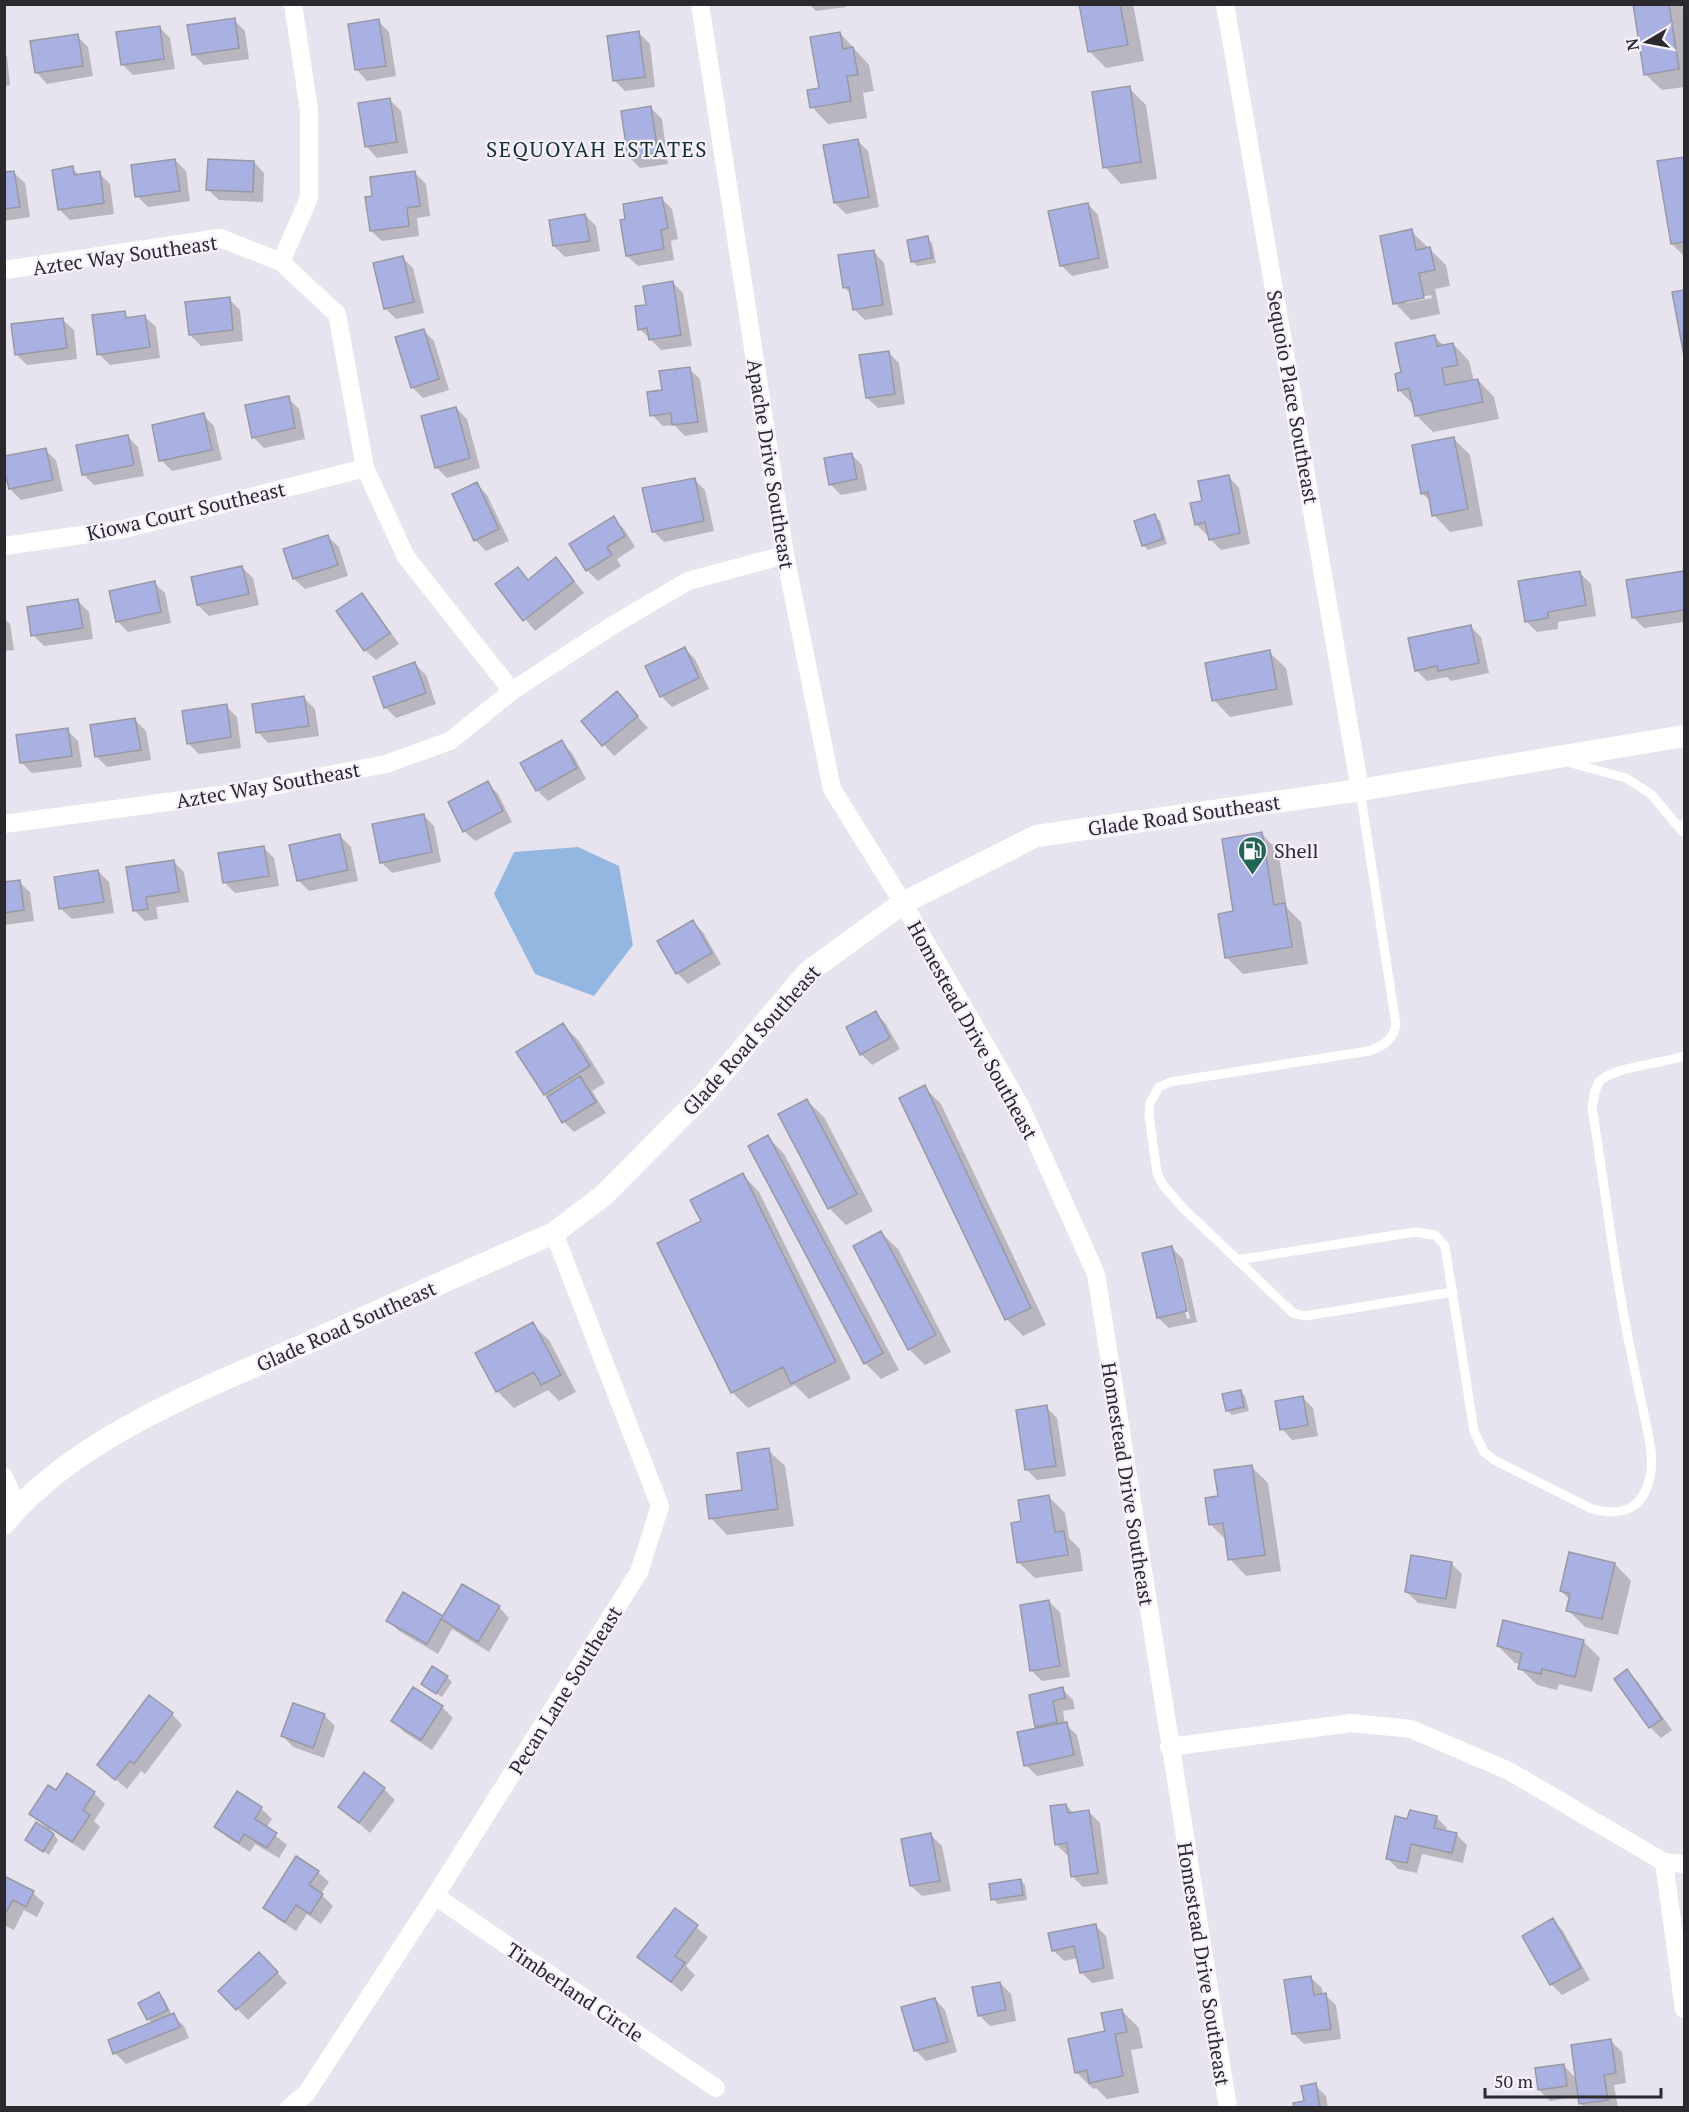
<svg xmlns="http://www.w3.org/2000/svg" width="1689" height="2112" font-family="'PT Serif',serif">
	<rect width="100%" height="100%" fill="#e8e4ef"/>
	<path fill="#93b7e1" d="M578 847 619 866 633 945 594 996 535 974 494 894 514 852Z"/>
	<path fill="#0003" fill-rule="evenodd" d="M809 4H846V7L816 11Z
		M1081 4H1133L1144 61 1106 68 1090 52Z
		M1634 4H1682L1684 18V87L1662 90 1645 74Z
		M234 20 245 31 249 59 204 65 193 54Z
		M378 21 389 32 396 76 367 81 357 70Z
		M159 27 170 38 175 69 133 75 122 64Z
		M639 33 650 44 655 87 625 91 614 80Z
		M840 33 869 65 874 91 863 93 867 118 828 124 812 107 820 89Z
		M77 36 88 47 93 76 47 84 37 73Z
		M4 54 7 56 10 85 4 86Z
		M1129 88 1146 105 1157 179 1121 184 1105 167Z
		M390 100 401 111 408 153 377 158 367 147Z
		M651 108 662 119 668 164 640 168 629 157Z
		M858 141 868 151 879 207 846 214 835 203Z
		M1684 158V256L1672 244 1659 162Z
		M175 160 186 171 190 201 148 207 137 196Z
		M254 162 264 173 263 202 219 200 208 190Z
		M72 168 80 176 99 173 110 184 114 214 70 220 59 209Z
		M14 173 25 183 30 217 4 221V174Z
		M415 173 426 184 430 216 417 218 419 236 382 241 371 231 374 197Z
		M661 198 672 209 678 239 671 241 674 260 638 266 627 256Z
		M1088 204 1098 215 1109 268 1072 276 1061 265Z
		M585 215 596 226 600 251 565 257 554 246Z
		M1411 231 1446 265 1450 286 1435 289 1440 314 1411 320 1395 303ZM1431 295 1432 298 1406 303V300Z
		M927 238 932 243 936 263 917 266 912 261Z
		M874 252 884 263 893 315 865 320 854 309 852 295 845 288Z
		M402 257 413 268 424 313 396 319 385 308Z
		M673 283 683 293 692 346 661 350 640 329 648 306Z
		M1684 291V349L1674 294Z
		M229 299 240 310 243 341 201 346 190 335Z
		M124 313 130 319 145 317 156 327 160 358 110 365 99 354Z
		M63 320 74 330 77 359 27 365 16 354Z
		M423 330 434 341 449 390 423 398 412 387Z
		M1435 337 1444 346 1453 344 1469 361 1474 381 1478 380 1494 397 1499 419 1433 432 1416 415 1414 405 1399 390Z
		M888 352 899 363 905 404 878 408 867 398Z
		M689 369 700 379 708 432 685 436 674 425 663 426 652 415 663 392Z
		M288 398 299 409 305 439 264 448 253 437Z
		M456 408 467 419 480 468 447 478 436 467Z
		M203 415 214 426 222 460 172 471 161 460Z
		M127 436 138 447 144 476 94 485 83 474Z
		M1453 438 1470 455 1483 526 1450 532 1434 515 1431 502 1422 493Z
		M45 450 56 460 63 491 21 500 10 489Z
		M851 454 862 465 867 490 841 495 830 484Z
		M1229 477 1239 488 1250 544 1221 550 1210 539 1209 534 1207 535 1196 524 1204 502Z
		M694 479 705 490 714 531 664 542 653 531Z
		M477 484 487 495 509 541 486 551 475 540Z
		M1155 516 1160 521 1167 544 1148 550 1143 545Z
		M613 518 624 529 635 547 617 559 621 566 598 581 587 570Z
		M328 537 339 547 348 576 305 589 294 579Z
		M556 559 584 593 535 631 497 584 518 569 529 580Z
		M242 567 253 578 259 605 209 616 198 605 193 578Z
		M1580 573 1591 584 1596 616 1558 622V629L1537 632 1526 621Z
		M1684 573V622L1644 628 1633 617 1628 582Z
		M154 583 165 593 171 623 128 632 117 621Z
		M362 595 372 606 399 644 376 660 365 650Z
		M78 601 89 612 93 639 44 646 33 635Z
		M4 618 10 624 14 650 4 651Z
		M1470 626 1481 637 1489 673 1451 681 1447 677 1427 681 1416 670Z
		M685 649 695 659 709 689 672 707 661 696Z
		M1269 652 1286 668 1293 705 1230 717 1214 700Z
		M415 664 426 675 436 704 396 718 385 707Z
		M617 693 648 728 614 756 583 721Z
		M304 698 315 709 319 736 268 743 258 732Z
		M226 706 237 717 241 748 199 754 188 743Z
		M135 720 146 731 151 760 107 767 96 756Z
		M67 730 78 741 82 767 32 773 22 763Z
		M561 742 572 753 586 779 548 801 537 790Z
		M487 783 498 794 512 822 475 841 464 831Z
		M423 815 434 826 441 862 392 873 381 862Z
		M1262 834 1278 851 1287 908 1301 922 1308 964 1243 974 1226 957Z
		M340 836 351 847 358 881 309 891 298 880Z
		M263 847 274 858 279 886 235 893 224 882Z
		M173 861 184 872 189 902 156 907 158 919 145 921 134 910Z
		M98 871 109 882 114 913 72 919 61 909Z
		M19 882 30 892 34 921 4 925V884Z
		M692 921 703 932 721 964 688 984 677 973Z
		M875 1013 886 1024 900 1049 872 1065 861 1054Z
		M562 1024 579 1041 605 1083 592 1091 606 1113 574 1132 564 1122 545 1094Z
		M924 1087 941 1104 1046 1325 1023 1336 1007 1319 901 1098Z
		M807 1101 824 1117 873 1211 846 1225 830 1209 780 1115Z
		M768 1137 784 1154 899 1370 881 1379 865 1363Z
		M743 1175 759 1192 851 1379 809 1399 795 1385 748 1408 732 1392 703 1222Z
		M881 1233 898 1249 951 1352 925 1365 909 1349Z
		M1172 1248 1183 1259 1197 1322 1169 1328 1158 1318ZM1173 1259H1176L1190 1318 1187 1319Z
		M532 1324 549 1340 576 1392 559 1401 548 1390 514 1408 497 1391 477 1353Z
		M1240 1391 1245 1396 1249 1411 1232 1415 1227 1410Z
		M1303 1398 1313 1408 1318 1436 1292 1440 1282 1429Z
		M1046 1407 1057 1418 1066 1476 1037 1480 1026 1469Z
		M768 1450 785 1466 794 1526 727 1535 711 1518 744 1491Z
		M1252 1467 1268 1483 1281 1571 1246 1576 1230 1559 1227 1541 1210 1524 1220 1497Z
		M1049 1497 1065 1513 1069 1538 1080 1549 1083 1571 1035 1578 1018 1562 1023 1523Z
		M1570 1554 1615 1564 1631 1581 1618 1635 1585 1627 1568 1610 1570 1600 1561 1591Z
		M1451 1563 1462 1574 1456 1609 1418 1603 1407 1592Z
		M1049 1602 1060 1612 1070 1677 1042 1681 1031 1670Z
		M499 1607 509 1618 489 1652 452 1629 438 1654 399 1631 388 1620 443 1618Z
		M1583 1641 1600 1658 1592 1692 1559 1684 1557 1690 1537 1685 1520 1668 1521 1664 1515 1663 1498 1646Z
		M1627 1671 1638 1682 1672 1730 1661 1738 1650 1727 1616 1679Z
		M447 1677 452 1682 442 1697 428 1688Z
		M1062 1689 1073 1700 1075 1709 1063 1711 1065 1724 1077 1735 1084 1766 1037 1776 1026 1765 1040 1729 1037 1726 1030 1696Z
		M442 1707 453 1718 432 1750 404 1732 393 1721Z
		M172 1714 182 1725 145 1774 141 1771 127 1789 99 1765Z
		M324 1715 335 1726 324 1758 293 1747 283 1736Z
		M384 1789 395 1800 370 1833 340 1807Z
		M57 1792 94 1793 105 1804 94 1821 100 1827 84 1851 50 1829 58 1840 49 1855 27 1840 47 1829 31 1814Z
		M1066 1805 1074 1814 1089 1812 1100 1823 1108 1884 1083 1887 1072 1876 1070 1855H1067L1056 1844Z
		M261 1808 272 1819 266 1828 287 1845 279 1858 255 1844 250 1852 227 1837 216 1826Z
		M1436 1817 1447 1828 1446 1832 1456 1834 1467 1845 1463 1863 1422 1854 1417 1873 1398 1869 1387 1858 1409 1821Z
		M931 1835 942 1846 951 1891 922 1896 911 1886Z
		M318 1872 329 1882 321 1894 333 1906 321 1924 307 1914 296 1931 276 1918 265 1907Z
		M4 1878 33 1893 44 1903 37 1917 24 1910 14 1930 4 1925Z
		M1020 1880 1025 1885 1027 1900 998 1904 993 1899Z
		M675 1910 708 1937 686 1966 695 1975 682 1992 639 1957Z
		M1553 1920 1563 1931 1590 1980 1562 1995 1551 1984 1524 1936Z
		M1095 1925 1106 1936 1114 1979 1092 1983 1081 1972 1078 1958 1064 1961 1053 1950Z
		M270 1965 287 1983 248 2020 220 1991Z
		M1311 1978 1322 1988 1323 1995H1325L1336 2005 1341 2039 1304 2044 1293 2033Z
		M1000 1983 1011 1994 1016 2021 990 2026 979 2015Z
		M159 1994 164 1999 172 2015 184 2026 189 2038 126 2064 115 2053 153 2023 148 2019Z
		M935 1999 945 2010 957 2052 926 2061 915 2050Z
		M1122 2011 1139 2028 1143 2048 1131 2050 1139 2093 1107 2099 1096 2088 1093 2089 1076 2072Z
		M1611 2041 1622 2052 1626 2083 1614 2085 1618 2108H1585L1581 2104 1580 2096 1550 2101 1539 2090 1564 2066 1577 2079Z
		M1315 2085 1326 2096 1328 2108H1295L1306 2102Z"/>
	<path fill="#a9b0e2" stroke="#9899a4" stroke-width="1.5" d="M1079 4H1120L1128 45 1088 52Z
		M1633 4H1669L1679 69 1644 75Z
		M235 18 239 48 192 55 187 25Z
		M379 19 386 66 355 70 348 24Z
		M160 26 164 59 121 65 116 32Z
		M639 31 645 77 613 81 607 36Z
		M840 32 843 49 853 47 858 75 847 76 851 101 810 108 807 90 819 88 810 37Z
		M78 34 83 66 35 73 30 41Z
		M1130 86 1141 162 1103 168 1092 92Z
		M390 98 397 142 365 147 358 103Z
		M651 106 658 153 628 158 621 111Z
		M858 139 869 197 834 203 823 145Z
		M1684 157V242L1671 244 1657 161Z
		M175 159 180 191 135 197 131 165Z
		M208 159 254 161 253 192 206 190Z
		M73 166 74 175 100 171 104 203 58 210 52 170Z
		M14 171 20 207 4 209V172Z
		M415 171 420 206 407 208 409 226 370 231 365 197 372 196 370 177Z
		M662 197 668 228 661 230 664 249 626 256 620 220 625 219 623 204Z
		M1088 203 1099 258 1060 266 1048 211Z
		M585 214 590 241 553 246 549 220Z
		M1412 229 1416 250 1430 247 1435 270 1419 273 1424 298 1393 304 1380 236Z
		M928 236 932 258 911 262 907 240Z
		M874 250 883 305 853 310 849 287 843 288 838 255Z
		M403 256 414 302 384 309 373 263Z
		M673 281 681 335 649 340 647 328 638 330 635 306 646 305 643 286Z
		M1684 290V356L1672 292Z
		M230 297 233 330 189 335 185 302Z
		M125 311 126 318 145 315 150 347 97 355 92 315Z
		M63 318 67 348 15 355 11 324Z
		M424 329 439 379 411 388 395 337Z
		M1435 335 1437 346 1453 343 1458 365 1442 368 1445 385 1478 379 1483 402 1415 416 1409 388 1398 391 1395 374 1401 372 1395 343Z
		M889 351 895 394 866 398 859 355Z
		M690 367 698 422 672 425 671 413 650 416 647 392 662 390 659 371Z
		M289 396 295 428 252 438 245 405Z
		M456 407 470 458 435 468 421 416Z
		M204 413 212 450 159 461 152 425Z
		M128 435 134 465 82 475 76 445Z
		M1454 437 1468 509 1432 516 1428 492 1421 494 1412 445Z
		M46 448 53 480 9 489 4 470V456Z
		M852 453 857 479 829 485 824 458Z
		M1229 475 1240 533 1209 540 1205 522 1195 525 1190 503 1202 501 1198 481Z
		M695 478 704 521 652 532 642 488Z
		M477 482 499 529 474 541 452 494Z
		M1155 514 1163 539 1142 546 1134 521Z
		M614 516 625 536 607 547 612 555 586 571 569 544Z
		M328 535 338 565 293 579 283 549Z
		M556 557 574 581 523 621 495 584 518 567 528 580Z
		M242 566 249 594 197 605 191 577Z
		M1580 571 1586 605 1548 612V618L1525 622 1518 581Z
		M1684 571V610L1632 618 1626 580Z
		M155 581 161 612 116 622 109 591Z
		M362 593 390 633 364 651 336 611Z
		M78 599 83 628 31 636 27 607Z
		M1471 625 1479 663 1438 671 1437 666 1415 671 1408 638Z
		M685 647 699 678 660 697 645 666Z
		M1270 650 1277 689 1212 701 1205 663Z
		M415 662 426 693 384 708 373 677Z
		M617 691 638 716 602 746 581 721Z
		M304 696 309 726 256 733 252 704Z
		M227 704 231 737 187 744 182 711Z
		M135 718 141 750 95 757 90 725Z
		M68 728 72 756 20 763 16 735Z
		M562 740 577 768 536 791 520 763Z
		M488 781 503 811 463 832 448 802Z
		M424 814 432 852 380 863 372 824Z
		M1262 832 1274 905 1285 903 1292 947 1225 958 1218 914 1233 911 1222 839Z
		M340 834 348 870 297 881 289 845Z
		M264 846 269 876 223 883 218 853Z
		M174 860 179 892 146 897 148 909 133 911 126 867Z
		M98 870 104 902 59 909 54 877Z
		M20 880 24 910 4 913V882Z
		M693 920 712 953 676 974 657 941Z
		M876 1011 890 1038 860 1055 846 1027Z
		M563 1023 590 1066 544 1095 516 1052Z
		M580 1076 596 1102 562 1123 547 1097Z
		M925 1085 1031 1308 1005 1320 899 1098Z
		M807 1099 857 1194 828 1209 778 1114Z
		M768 1135 883 1353 864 1364 748 1146Z
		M743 1173 836 1362 791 1384 783 1367 731 1393 657 1243 701 1221 690 1200Z
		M881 1231 936 1335 908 1350 853 1246Z
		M1172 1246 1187 1311 1157 1318 1142 1253Z
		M533 1322 561 1375 541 1385 534 1372 496 1392 475 1353Z
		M1241 1390 1244 1407 1226 1411 1222 1394Z
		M1303 1396 1308 1425 1280 1430 1275 1401Z
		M1047 1405 1056 1466 1025 1470 1016 1410Z
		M769 1448 778 1509 709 1519 706 1495 742 1490 737 1453Z
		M1252 1465 1265 1555 1228 1560 1223 1523 1209 1525 1205 1498 1218 1496 1214 1470Z
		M1049 1495 1055 1532 1064 1531 1068 1555 1017 1563 1011 1523 1021 1521 1018 1500Z
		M1569 1552 1615 1563 1602 1619 1566 1611 1570 1594 1560 1591Z
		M1411 1555 1452 1562 1446 1599 1405 1592Z
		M462 1584 500 1606 478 1642 441 1619Z
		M403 1592 443 1616 427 1644 386 1621Z
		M1049 1600 1060 1666 1030 1671 1020 1605Z
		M1503 1620 1584 1640 1575 1677 1542 1669 1541 1674 1518 1669 1522 1653 1497 1646Z
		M432 1666 448 1676 436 1694 421 1684Z
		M1627 1669 1662 1719 1649 1728 1614 1679Z
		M413 1687 443 1706 421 1740 391 1721Z
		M1063 1687 1065 1698 1053 1701 1057 1722 1035 1727 1029 1695Z
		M149 1695 173 1713 134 1764 130 1761 115 1780 97 1765Z
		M293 1703 325 1714 313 1748 281 1736Z
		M1067 1722 1074 1755 1024 1766 1017 1732Z
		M364 1772 385 1788 359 1823 338 1807Z
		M67 1773 95 1792 83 1810 90 1815 72 1842 29 1814 48 1785 56 1790Z
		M237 1791 262 1807 255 1819 277 1833 267 1848 244 1834 239 1843 214 1827Z
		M1066 1804 1068 1813 1089 1810 1098 1873 1071 1877 1067 1843 1055 1845 1050 1806Z
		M1410 1810 1437 1816 1434 1828 1457 1833 1452 1853 1411 1844 1407 1863 1386 1859 1395 1816 1407 1819Z
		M36 1822 54 1834 43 1852 25 1840Z
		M931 1833 940 1881 910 1886 901 1839Z
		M296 1856 319 1871 309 1885 323 1894 310 1914 296 1905 285 1922 263 1908Z
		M4 1876 34 1891 26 1907 13 1900 4 1916Z
		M1021 1879 1023 1895 991 1900 989 1884Z
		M675 1908 698 1925 675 1956 685 1963 671 1982 637 1957Z
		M1553 1918 1581 1968 1550 1985 1522 1936Z
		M1096 1924 1104 1968 1080 1973 1074 1946 1052 1951 1048 1933Z
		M259 1952 278 1972 236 2010 218 1991Z
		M1311 1976 1314 1995 1326 1993 1331 2029 1292 2034 1284 1980Z
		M1000 1982 1006 2010 978 2016 972 1987Z
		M159 1992 168 2010 147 2020 138 2003Z
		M935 1998 948 2042 914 2051 901 2007Z
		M1122 2009 1127 2032 1115 2034 1123 2076 1089 2083 1087 2070 1075 2073 1068 2039 1105 2031 1101 2013Z
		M174 2013 180 2027 113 2054 108 2040Z
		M1611 2039 1616 2073 1604 2075 1608 2100 1579 2104 1571 2045Z
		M1564 2064 1567 2086 1538 2090 1535 2068Z
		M1316 2083 1320 2108H1294L1293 2103 1304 2101 1301 2086Z"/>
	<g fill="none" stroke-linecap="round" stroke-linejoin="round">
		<path stroke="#fff" stroke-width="9" d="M1567 762 1626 778 1651 794 1683 832 1684 824
			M1360 790 1396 1025C1392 1042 1384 1045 1369 1051L1170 1082 1159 1087 1150 1103 1149 1115 1157 1173 1163 1185 1183 1208 1293 1313 1305 1316 1453 1292
			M1237 1260 1415 1232 1435 1235 1445 1246 1474 1431 1484 1452 1494 1460 1592 1509C1622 1517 1643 1509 1650 1477 1655 1456 1647 1431 1643 1409 1636 1377 1629 1344 1623 1311 1611 1243 1603 1175 1592 1107 1594 1098 1594 1087 1601 1080 1615 1067 1664 1063 1684 1056"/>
		<path stroke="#fff" stroke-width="18" d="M700 4 785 555 832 789 903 903 1020 1105 1096 1274 1228 2108
			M1225 4 1360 790
			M281 262 309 198V110L293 4
			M4 270 220 238 281 262 337 314 365 468 406 557 512 691 613 625 688 581 785 555
			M4 546 124 529 365 468
			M4 824 242 792 386 764 450 741 512 691
			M4 1477 18 1508
			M1169 1747 1352 1723 1411 1729 1509 1771 1664 1862 1684 1864
			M1664 1862 1684 2009
			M435 1896 716 2088
			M289 2108 306 2094 435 1896 639 1572 660 1506 554 1233"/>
		<path stroke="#fff" stroke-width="22" d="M4 1524C72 1439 203 1389 301 1346 385 1308 469 1270 554 1233L604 1195 707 1091 808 972 903 903 1036 836 1360 790 1684 736"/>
	</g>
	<defs>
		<symbol id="fuel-pin" viewBox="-11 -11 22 30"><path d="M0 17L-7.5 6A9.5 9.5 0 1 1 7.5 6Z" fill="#226556" stroke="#f6f1fd"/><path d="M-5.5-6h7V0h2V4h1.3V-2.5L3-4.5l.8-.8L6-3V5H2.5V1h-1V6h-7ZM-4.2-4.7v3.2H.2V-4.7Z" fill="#fff"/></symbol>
	</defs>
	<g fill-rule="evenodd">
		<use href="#fuel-pin" x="1236" y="834" width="33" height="45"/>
	</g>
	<g text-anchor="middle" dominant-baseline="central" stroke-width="4.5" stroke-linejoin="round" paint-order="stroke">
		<g font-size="20" fill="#2b292d" stroke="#f6f1fd">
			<text transform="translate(125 255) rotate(-8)">Aztec Way Southeast</text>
			<text transform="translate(1293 397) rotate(80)">Sequoio Place Southeast</text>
			<text transform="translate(771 464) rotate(81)">Apache Drive Southeast</text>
			<text transform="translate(186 511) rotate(-13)">Kiowa Court Southeast</text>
			<text transform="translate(268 785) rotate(-10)">Aztec Way Southeast</text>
			<text transform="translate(1184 815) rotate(-8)">Glade Road Southeast</text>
			<text transform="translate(973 1030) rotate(61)">Homestead Drive Southeast</text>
			<text transform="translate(751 1040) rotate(-48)">Glade Road Southeast</text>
			<text transform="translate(346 1326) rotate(-24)">Glade Road Southeast</text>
			<text transform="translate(1128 1484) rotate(81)">Homestead Drive Southeast</text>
			<text transform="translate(565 1690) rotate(-58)">Pecan Lane Southeast</text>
			<text transform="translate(1204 1964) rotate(81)">Homestead Drive Southeast</text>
			<text transform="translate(575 1992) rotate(34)">Timberland Circle</text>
		</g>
		<g font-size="20" fill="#2b292d" stroke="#f6f1fd" text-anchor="start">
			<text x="1274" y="850">Shell</text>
		</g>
		<g font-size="21" letter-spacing="1.5" fill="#15342c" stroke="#f6f1fd">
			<text x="597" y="149">SEQUOYAH ESTATES</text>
		</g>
	</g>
	<rect width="1689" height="2112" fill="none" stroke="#2b292d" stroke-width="12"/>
	<g transform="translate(1647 42) rotate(260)" stroke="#f6f1fd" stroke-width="4.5" paint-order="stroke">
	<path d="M0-4.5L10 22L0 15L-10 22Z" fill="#2b292d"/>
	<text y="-9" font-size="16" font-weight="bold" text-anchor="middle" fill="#2b292d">N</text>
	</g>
	<path d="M1485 2088v9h176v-9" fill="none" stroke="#2b292d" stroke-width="3"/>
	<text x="1494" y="2088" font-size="18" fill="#2b292d" stroke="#f6f1fd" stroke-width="4.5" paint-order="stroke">50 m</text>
</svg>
